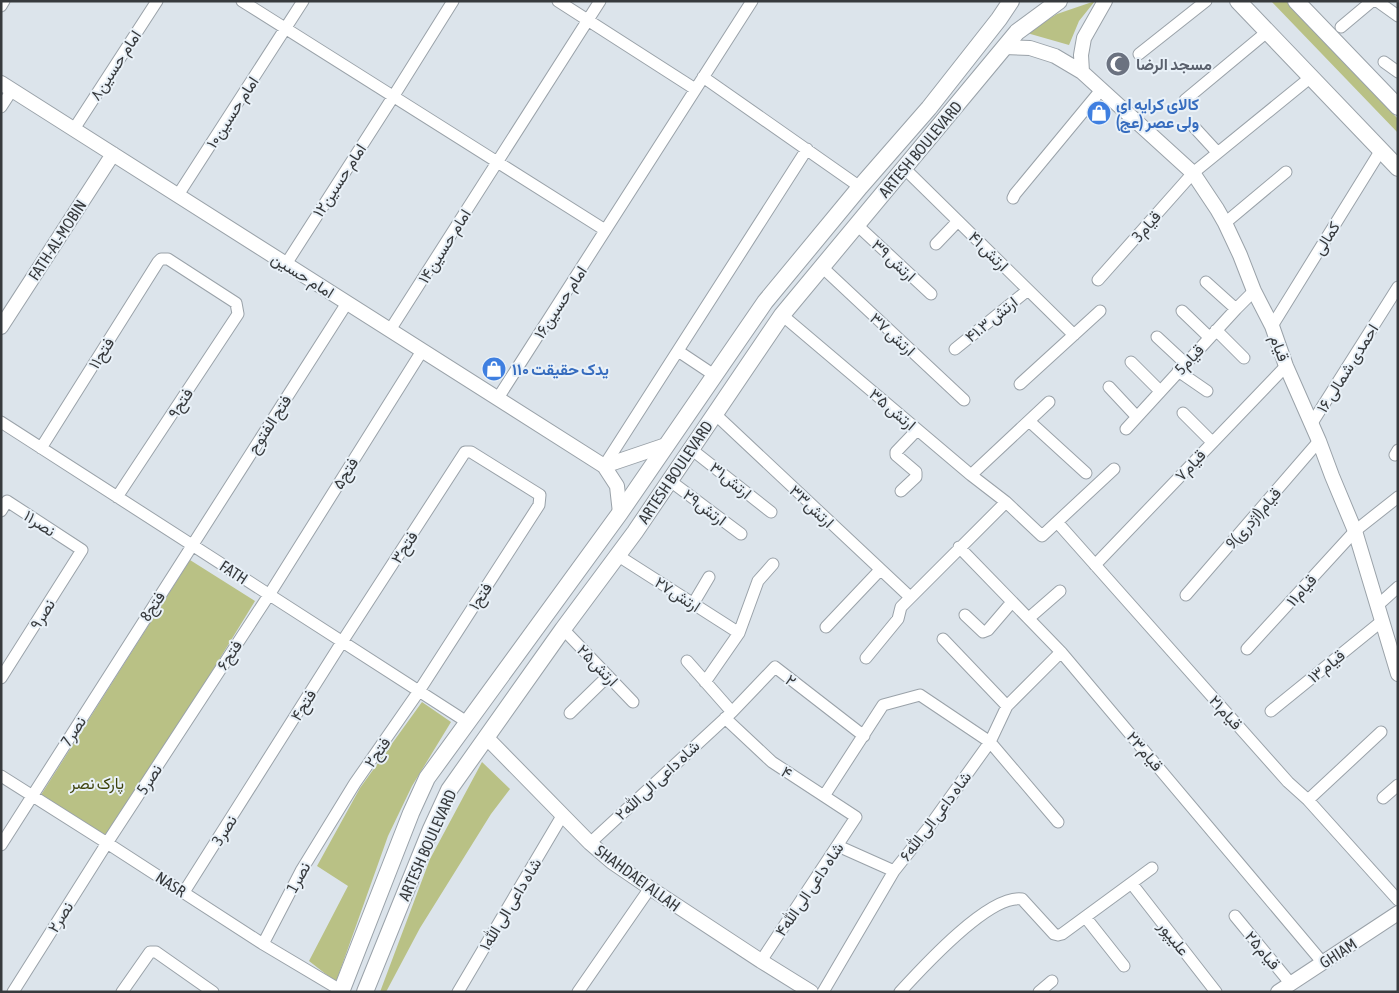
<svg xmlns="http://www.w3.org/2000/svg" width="1399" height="993" font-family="'Asap Condensed',Vazirmatn,sans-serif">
	<rect width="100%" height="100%" fill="#dce4eb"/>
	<path fill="#b9c185" d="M1095 1 1079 21 1069 45 1027 33 1057 14Z
		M1271 1H1286L1398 119V133Z
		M190 560 255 601 107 843 39 798Z
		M422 702 451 722 412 786 388 836 336 982 309 961 348 886 317 866 360 788Z
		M482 762 510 789 491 814 420 928 386 992H380L430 859Z"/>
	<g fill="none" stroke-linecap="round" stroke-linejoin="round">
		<defs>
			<path id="minor" d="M242 1 605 230
				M558 1 695 89
				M1377 1 1398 16
				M1 6 4 1
				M1341 27 1372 1
				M1139 54 1206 1
				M1384 62 1398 72
				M703 77 860 187
				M1185 100 1268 31
				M1 107 12 90
				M1194 127 1217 152
				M74 129 157 1
				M904 168 1074 335
				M178 195 303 1
				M1013 198 1015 194 1101 90
				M1225 223 1286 172
				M857 225 931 294
				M936 244 958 221
				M286 264 393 97 453 1
				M822 267 964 400
				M1098 280 1193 173 1311 77
				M1206 282 1236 309
				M1182 311 1209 337
				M782 315 971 475 1006 502 1042 536 1114 469
				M1272 326 1381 150
				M390 330 600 1
				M1216 330 1244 358
				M1157 337 1185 363
				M955 349 1028 290
				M678 351 714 375
				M1131 362 1160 391
				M1178 371 1207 391
				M1020 384 1100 311
				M1109 387 1137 417
				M498 398 752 1
				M1183 413 1212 442
				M715 414 910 597
				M1029 421 1086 473
				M1 422 467 722
				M1312 423 1398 287
				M1126 429 1236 309 1254 291
				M41 448 158 262 161 259H168L236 303 238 314 117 497
				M691 449 771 512
				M1395 455 1398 450
				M604 466 807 149
				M971 475 1049 402
				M669 480 741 534
				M901 491 916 477V472L896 455V452L917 430
				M1 511 7 501 82 550 1 678
				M1057 522 1288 782 1308 800 1398 900
				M959 547 1061 652 1323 963
				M617 555 739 633
				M1095 565 1286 366
				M1186 595 1319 441
				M693 604 709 577
				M1377 606 1398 587
				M965 615 983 632 988 630 1012 602
				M1029 618 1060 591
				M826 627 880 570
				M563 629 633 702
				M943 639 1007 706
				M1247 649 1355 531 1398 497
				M866 658 898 619 901 607 1006 502
				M687 661 732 712
				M705 682 739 633 758 581 773 564
				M1271 711 1382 621
				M570 713 608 676
				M725 718 772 762 856 817 761 961
				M1 776 107 843 263 944 342 991
				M824 796 883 705 920 695 990 742 1058 822
				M1383 798 1398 785
				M1308 800 1381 732
				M590 843 732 712 775 667 864 736
				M1 845 347 303
				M838 846 894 871
				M1132 884 1216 992
				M184 892 342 642 465 452H471L540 495 539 505 419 691 355 783 301 871 263 944
				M1235 916 1291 984
				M1086 918 1124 966
				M13 992 107 843 269 595 422 351
				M122 992 150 952H156L213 992
				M458 992 562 816
				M578 992 650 888
				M823 992 894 871 929 827 990 742 1007 706 1061 652
				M900 992C922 968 989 894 1022 899L1054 934 1058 935 1062 934 1152 868
				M1039 992 1052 981"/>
			<path id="tertiary" d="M1004 47 1030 48 1055 56 1082 72 1193 173 1217 209 1225 223 1240 255 1254 291 1272 326 1286 366 1319 441 1332 476 1355 531 1398 674
				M1082 72 1081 55 1084 38 1105 1
				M1 83 604 466 617 486 620 513
				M1 327 113 154
				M604 466 666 445
				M486 737 590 843 612 862 650 888 761 961 811 992
				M1278 992 1398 913"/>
			<path id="secondary" d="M1238 1 1398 168
				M1296 1 1398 107
				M341 992 411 813 427 778 620 513 765 302 860 187 929 108 999 19 1011 1
				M365 992 431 829 449 790 563 629 635 532 782 315 1017 32 1059 1"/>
		</defs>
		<use href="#minor" stroke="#9aa2a9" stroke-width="13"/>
		<use href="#tertiary" stroke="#9aa2a9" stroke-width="16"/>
		<use href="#secondary" stroke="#9aa2a9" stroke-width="18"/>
		<use href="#minor" stroke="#fff" stroke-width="11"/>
		<use href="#tertiary" stroke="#fff" stroke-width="14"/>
		<use href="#secondary" stroke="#fff" stroke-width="16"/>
	</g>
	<defs>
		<symbol id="mosque-disc" viewBox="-11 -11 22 22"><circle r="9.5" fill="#6b7280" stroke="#e9f1f8"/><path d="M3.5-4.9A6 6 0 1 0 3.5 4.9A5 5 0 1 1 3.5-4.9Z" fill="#fff"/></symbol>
		<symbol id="shop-disc" viewBox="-11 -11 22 22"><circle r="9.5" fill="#3f7fe0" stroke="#e9f1f8"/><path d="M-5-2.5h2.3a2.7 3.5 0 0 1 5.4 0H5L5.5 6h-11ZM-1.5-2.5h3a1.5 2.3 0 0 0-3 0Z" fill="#fff"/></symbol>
	</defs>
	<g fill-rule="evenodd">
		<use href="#mosque-disc" x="1104" y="50" width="28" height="28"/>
		<use href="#shop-disc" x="1085" y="99" width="28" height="28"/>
		<use href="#shop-disc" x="480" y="355" width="28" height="28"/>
	</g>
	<g text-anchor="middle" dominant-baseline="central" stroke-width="4" stroke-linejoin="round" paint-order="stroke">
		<g font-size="16" font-weight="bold" fill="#5b616d" stroke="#e9f1f8" text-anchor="start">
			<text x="1136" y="64">مسجد الرضا</text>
		</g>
		<g font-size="16" fill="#373a3d" stroke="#e9f1f8">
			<text transform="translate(115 65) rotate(-57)">امام حسین۸</text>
			<text transform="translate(232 112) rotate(-57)">امام حسین۱۰</text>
			<text transform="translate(920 149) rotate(-50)">ARTESH BOULEVARD</text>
			<text transform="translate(339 180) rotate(-57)">امام حسین۱۲</text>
			<text transform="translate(1146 226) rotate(-49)">قیام3</text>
			<text transform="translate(1326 238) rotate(-58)">کمالی</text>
			<text transform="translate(57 240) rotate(-57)">FATH-AL-MOBIN</text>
			<text transform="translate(444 246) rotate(-58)">امام حسین۱۴</text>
			<text transform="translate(989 251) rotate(45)">ارتش ۴۱</text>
			<text transform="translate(894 260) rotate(43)">ارتش ۳۹</text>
			<text transform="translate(303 275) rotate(32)">امام حسین</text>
			<text transform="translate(560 302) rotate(-57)">امام حسین۱۶</text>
			<text transform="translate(991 319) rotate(-39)">ارتش ۴۱.۳</text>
			<text transform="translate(893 334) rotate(43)">ارتش ۳۷</text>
			<text transform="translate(1280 348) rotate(70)">قیام</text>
			<text transform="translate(101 353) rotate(-58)">۱۱فتح</text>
			<text transform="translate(1189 359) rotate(-47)">قیام5</text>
			<text transform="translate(1347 368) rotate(-58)">احمدی شمالی ۱۶</text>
			<text transform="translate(180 403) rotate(-57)">۹فتح</text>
			<text transform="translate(893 409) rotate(40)">ارتش ۳۵</text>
			<text transform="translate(269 424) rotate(-57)">فتح الفتوح</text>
			<text transform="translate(1190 465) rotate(-47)">قیام۷</text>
			<text transform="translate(675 472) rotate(-56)">ARTESH BOULEVARD</text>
			<text transform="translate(345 473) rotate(-58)">۵فتح</text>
			<text transform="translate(731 480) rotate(39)">ارتش۳۱</text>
			<text transform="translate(812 506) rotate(43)">ارتش۳۳</text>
			<text transform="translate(705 507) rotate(37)">ارتش۲۹</text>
			<text transform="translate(1253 518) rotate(-49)">قیام(اژدری)9</text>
			<text transform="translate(40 523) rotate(33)">۱۱نصر</text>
			<text transform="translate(404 547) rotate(-57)">۳فتح</text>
			<text transform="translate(234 572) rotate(33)">FATH</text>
			<text transform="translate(1301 590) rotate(-48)">قیام۱۱</text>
			<text transform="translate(678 594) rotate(33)">ارتش۲۷</text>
			<text transform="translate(480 596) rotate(-57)">۱فتح</text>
			<text transform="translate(152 606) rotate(-57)">8فتح</text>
			<text transform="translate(42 614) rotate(-58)">۹نصر</text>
			<text transform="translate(229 655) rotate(-57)">۶فتح</text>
			<text transform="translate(598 665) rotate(46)">ارتش۲۵</text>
			<text transform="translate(1326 666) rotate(-39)">قیام۱۳</text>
			<text transform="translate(791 680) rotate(38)">۲</text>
			<text transform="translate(303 705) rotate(-58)">فتح۴</text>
			<text transform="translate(1226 712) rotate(48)">قیام۲۱</text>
			<text transform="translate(73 731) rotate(-57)">7نصر</text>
			<text transform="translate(1145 751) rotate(50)">قیام۲۳</text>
			<text transform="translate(377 752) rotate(-55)">۲فتح</text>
			<text transform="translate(787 772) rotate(34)">۴</text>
			<text transform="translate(149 779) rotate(-57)">5نصر</text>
			<text transform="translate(657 780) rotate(-43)">شاه داعی الی الله۲</text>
			<text transform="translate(935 816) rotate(-53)">شاه داعی الی الله۶</text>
			<text transform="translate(224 830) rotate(-58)">3نصر</text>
			<text transform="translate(427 845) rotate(-66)">ARTESH BOULEVARD</text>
			<text transform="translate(298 877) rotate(-61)">1نصر</text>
			<text transform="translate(638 878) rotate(36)">SHAHDAEI ALLAH</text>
			<text transform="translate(171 884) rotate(33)">NASR</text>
			<text transform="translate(809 889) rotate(-56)">شاه داعی الی الله۴</text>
			<text transform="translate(510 904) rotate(-59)">شاه داعی الی الله۱</text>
			<text transform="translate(60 917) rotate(-58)">نصر۲</text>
			<text transform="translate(1174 938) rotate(52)">علیپور</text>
			<text transform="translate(1263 950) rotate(50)">قیام۲۵</text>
			<text transform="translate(1338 953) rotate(-33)">GHIAM</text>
		</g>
		<g font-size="16" font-weight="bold" fill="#366cbe" stroke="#e9f1f8" text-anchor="start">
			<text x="1116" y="104">کالای کرایه ای<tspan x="1116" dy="18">ولی عصر (عج)</tspan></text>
			<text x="512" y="369">یدک حقیقت ۱۱۰</text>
		</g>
		<g font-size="16" fill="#3e430c" stroke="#e9f1f8">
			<text x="97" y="783">پارک نصر</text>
		</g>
	</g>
	<rect width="1399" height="993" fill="none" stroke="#373a3d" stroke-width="5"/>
</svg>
